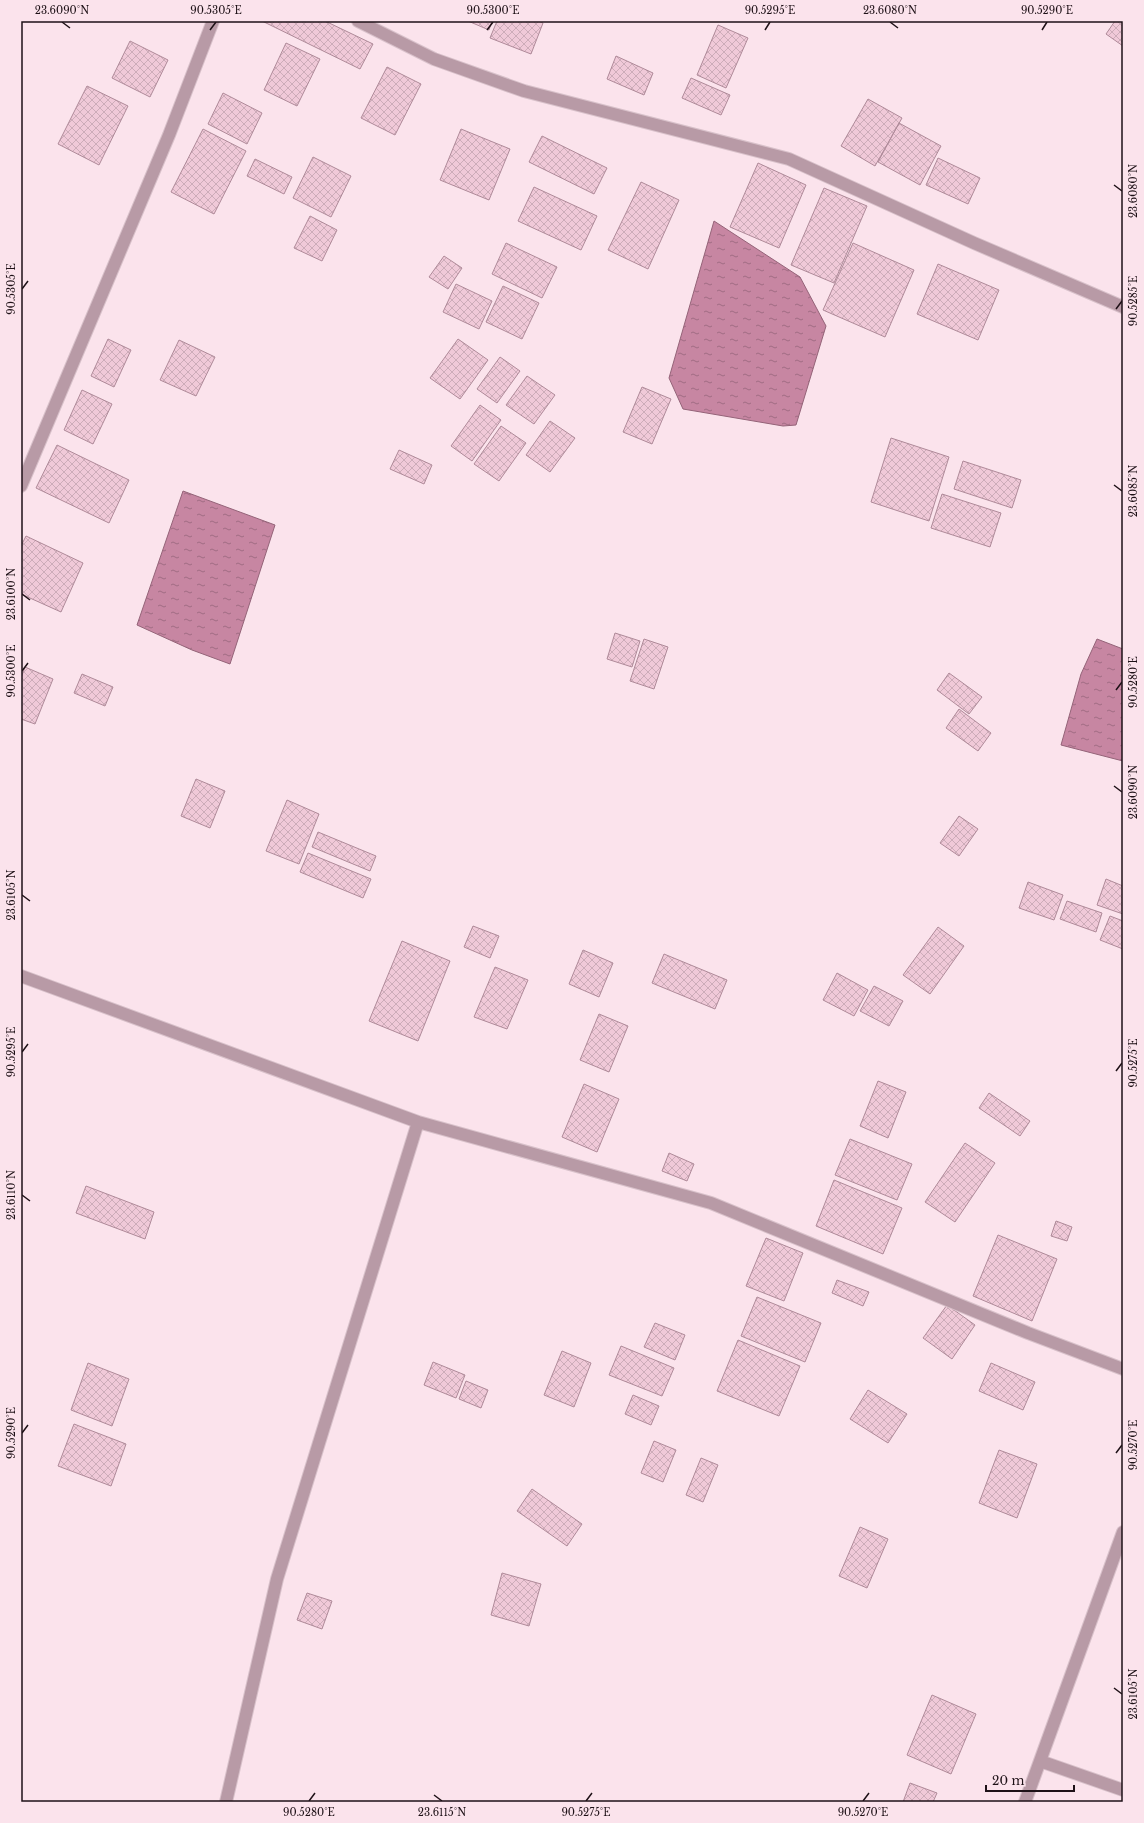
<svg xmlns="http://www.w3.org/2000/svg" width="1144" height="1823" font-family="'Libre Baskerville',serif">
	<defs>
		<pattern id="water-ripples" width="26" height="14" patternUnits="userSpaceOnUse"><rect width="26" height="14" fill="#c786a2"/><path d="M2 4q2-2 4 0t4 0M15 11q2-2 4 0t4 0" fill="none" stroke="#a16c83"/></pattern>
		<pattern id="building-cross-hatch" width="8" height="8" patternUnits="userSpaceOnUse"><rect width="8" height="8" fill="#f0c9d8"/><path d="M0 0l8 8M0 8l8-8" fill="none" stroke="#cdacb9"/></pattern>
	</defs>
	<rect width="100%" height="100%" fill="#fbe3ec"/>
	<path fill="url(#water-ripples)" stroke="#946378" d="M714 221 800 277 826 326 796 425 783 426 683 409 669 378Z
		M183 491 275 525 230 664 192 650 137 625Z
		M1097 639 1123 649V761L1061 745 1081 674Z"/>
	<path fill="url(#building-cross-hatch)" stroke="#af8a99" d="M262 21H325L373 44 360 69Z
		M468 21H492L489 30Z
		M497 21H538L543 23 531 54 490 38Z
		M1115 21H1123V46L1106 34Z
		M718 25 748 38 726 88 697 75Z
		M130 41 168 60 150 97 112 78Z
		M286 43 320 59 297 106 264 90Z
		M616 56 653 73 644 95 607 79Z
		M387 67 421 84 395 135 361 118Z
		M691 78 730 95 721 115 682 98Z
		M87 86 128 106 99 165 58 144Z
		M223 93 262 113 247 144 208 124Z
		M868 99 902 118 875 166 841 146Z
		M899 123 941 146 920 185 878 162Z
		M203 129 246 151 214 214 171 192Z
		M461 129 510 149 489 200 440 180Z
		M542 136 607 168 594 194 529 162Z
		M313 157 351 176 331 217 293 198Z
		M938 158 980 178 968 204 926 185Z
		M255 159 292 177 284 194 247 176Z
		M758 163 806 185 779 248 730 227Z
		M641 182 679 200 648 269 608 250Z
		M534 187 597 216 581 250 518 221Z
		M824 188 867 206 834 283 791 265Z
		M310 216 337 230 322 261 294 248Z
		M506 243 557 267 542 298 492 274Z
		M853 243 914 270 885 337 823 310Z
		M444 256 462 268 448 289 429 277Z
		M938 264 999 290 978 340 917 314Z
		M456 284 492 301 479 329 443 312Z
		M503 286 539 303 522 339 486 322Z
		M108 339 131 350 114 387 91 376Z
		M458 339 488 360 460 399 430 378Z
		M179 340 215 357 196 396 160 380Z
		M500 357 520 371 497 403 477 389Z
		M527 376 555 395 534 424 506 405Z
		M642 387 671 399 652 444 623 432Z
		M82 390 112 404 93 444 64 430Z
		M480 405 501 420 472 461 451 446Z
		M550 421 575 438 550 472 526 455Z
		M501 426 526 443 499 481 474 464Z
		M891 438 949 457 929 521 871 502Z
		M57 445 129 480 109 523 36 488Z
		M399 450 432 465 424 484 390 469Z
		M963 461 1021 480 1012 508 954 489Z
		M942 494 1001 513 990 547 931 528Z
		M26 536 83 563 61 612 21 594V546Z
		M615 633 640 641 632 667 607 659Z
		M644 639 668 647 654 689 630 681Z
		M25 667 53 679 35 724 21 719V678Z
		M949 673 982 697 969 714 937 690Z
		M82 674 113 687 105 706 74 693Z
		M959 709 991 733 978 751 946 728Z
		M196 779 225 791 210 828 181 816Z
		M287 800 319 814 299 864 266 851Z
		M959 816 978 829 959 856 940 843Z
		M318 832 376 856 370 871 312 847Z
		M308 853 371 879 363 898 300 872Z
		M1106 879 1123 886V914L1097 905Z
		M1028 882 1063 895 1054 920 1019 908Z
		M1067 901 1102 913 1096 932 1060 919Z
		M1110 916 1123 921V949L1100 940Z
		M473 926 499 936 490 958 464 947Z
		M938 927 964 946 930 994 903 975Z
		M402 941 450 961 418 1041 369 1021Z
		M583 950 613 963 599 997 569 984Z
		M664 954 727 980 715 1009 652 983Z
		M495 967 528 980 507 1029 474 1017Z
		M837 973 868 990 854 1016 823 1000Z
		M874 986 903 1001 889 1026 860 1011Z
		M599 1014 628 1026 609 1072 580 1060Z
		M878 1081 906 1092 888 1138 860 1126Z
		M584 1084 619 1099 597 1152 562 1137Z
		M989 1093 1030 1121 1020 1136 979 1108Z
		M850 1139 912 1164 897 1200 835 1175Z
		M965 1143 995 1163 955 1222 925 1202Z
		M669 1153 694 1164 687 1181 662 1171Z
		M834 1180 902 1208 883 1254 816 1226Z
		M86 1186 154 1212 145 1239 76 1213Z
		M1056 1221 1072 1227 1067 1241 1051 1236Z
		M998 1235 1057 1259 1032 1321 973 1296Z
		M766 1238 803 1253 784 1301 746 1286Z
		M837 1280 869 1292 863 1306 832 1293Z
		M757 1297 821 1323 805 1362 741 1336Z
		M947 1305 975 1325 952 1359 923 1338Z
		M655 1323 685 1335 675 1360 644 1347Z
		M738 1340 800 1366 779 1416 717 1391Z
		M621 1346 674 1368 662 1396 609 1375Z
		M562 1351 591 1363 574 1407 544 1395Z
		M433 1362 465 1375 456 1398 424 1385Z
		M88 1363 129 1379 112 1426 71 1410Z
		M991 1363 1035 1382 1023 1410 979 1391Z
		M466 1381 488 1390 481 1408 459 1399Z
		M868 1390 907 1414 888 1443 850 1419Z
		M633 1395 659 1406 651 1425 625 1414Z
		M74 1424 126 1444 111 1486 58 1466Z
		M654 1441 676 1450 663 1482 641 1473Z
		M999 1450 1037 1464 1017 1518 979 1503Z
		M701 1458 718 1465 703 1502 686 1495Z
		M532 1489 582 1524 567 1546 517 1511Z
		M860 1527 888 1539 867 1588 839 1576Z
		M502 1573 541 1584 529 1626 491 1615Z
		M307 1593 332 1601 322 1629 297 1620Z
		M932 1695 976 1714 951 1774 907 1755Z
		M910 1783 937 1793 933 1802H903Z"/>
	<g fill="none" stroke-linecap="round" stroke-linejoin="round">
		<defs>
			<path id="street" d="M358 21 434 59 524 91 789 159 974 243 1123 307
				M21 486 169 135 213 21
				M21 976 418 1122 711 1203 1028 1333 1123 1369
				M1123 1532 1040 1761 1123 1790
				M226 1802 277 1579 418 1122
				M1025 1802 1040 1761"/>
		</defs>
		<use href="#street" stroke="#d8c1ca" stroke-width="14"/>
		<use href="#street" stroke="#b89aa6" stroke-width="12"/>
	</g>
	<path fill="none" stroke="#1e1117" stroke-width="1.5" d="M62 22 70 28M890 22 898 28M210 30 216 22M487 30 493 22M765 30 770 22M1042 30 1047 22M1114 185 1122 191M22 289 28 281M1116 309 1122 301M1114 485 1122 491M22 594 30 600M22 671 28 663M1116 690 1122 682M1114 786 1122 792M22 895 30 901M22 1052 28 1044M1116 1071 1122 1063M22 1195 30 1201M22 1433 28 1425M1116 1453 1122 1445M1114 1688 1122 1694M434 1795 442 1801M309 1801 315 1793M586 1801 592 1793M863 1801 869 1793"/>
	<rect width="1144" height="1823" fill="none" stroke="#fbe3ec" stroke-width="44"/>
	<path d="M986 1785v6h88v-6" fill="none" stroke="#1e1117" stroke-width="2"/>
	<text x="992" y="1785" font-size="12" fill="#1e1117" stroke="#fbe3ec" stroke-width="3" paint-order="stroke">20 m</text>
	<rect x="22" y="22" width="1100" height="1779" fill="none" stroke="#1e1117" stroke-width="1.5"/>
	<g font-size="10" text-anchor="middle" fill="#1e1117">
		<text x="62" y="14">23.6090°N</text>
		<text x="216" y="14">90.5305°E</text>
		<text x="493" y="14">90.5300°E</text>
		<text x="770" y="14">90.5295°E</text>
		<text x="890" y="14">23.6080°N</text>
		<text x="1047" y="14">90.5290°E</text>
		<text transform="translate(1133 191) rotate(-90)" y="4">23.6080°N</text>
		<text transform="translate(11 289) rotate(-90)" y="4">90.5305°E</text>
		<text transform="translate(1133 301) rotate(-90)" y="4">90.5285°E</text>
		<text transform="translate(1133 491) rotate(-90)" y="4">23.6085°N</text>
		<text transform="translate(11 594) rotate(-90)" y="4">23.6100°N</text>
		<text transform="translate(11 671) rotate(-90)" y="4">90.5300°E</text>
		<text transform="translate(1133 682) rotate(-90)" y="4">90.5280°E</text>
		<text transform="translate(1133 792) rotate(-90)" y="4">23.6090°N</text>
		<text transform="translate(11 895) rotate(-90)" y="4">23.6105°N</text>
		<text transform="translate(11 1052) rotate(-90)" y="4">90.5295°E</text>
		<text transform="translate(1133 1063) rotate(-90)" y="4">90.5275°E</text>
		<text transform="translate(11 1195) rotate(-90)" y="4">23.6110°N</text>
		<text transform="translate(11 1433) rotate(-90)" y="4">90.5290°E</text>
		<text transform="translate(1133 1445) rotate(-90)" y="4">90.5270°E</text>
		<text transform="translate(1133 1694) rotate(-90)" y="4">23.6105°N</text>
		<text x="309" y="1816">90.5280°E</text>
		<text x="442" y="1816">23.6115°N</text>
		<text x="586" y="1816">90.5275°E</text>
		<text x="863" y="1816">90.5270°E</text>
	</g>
</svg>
